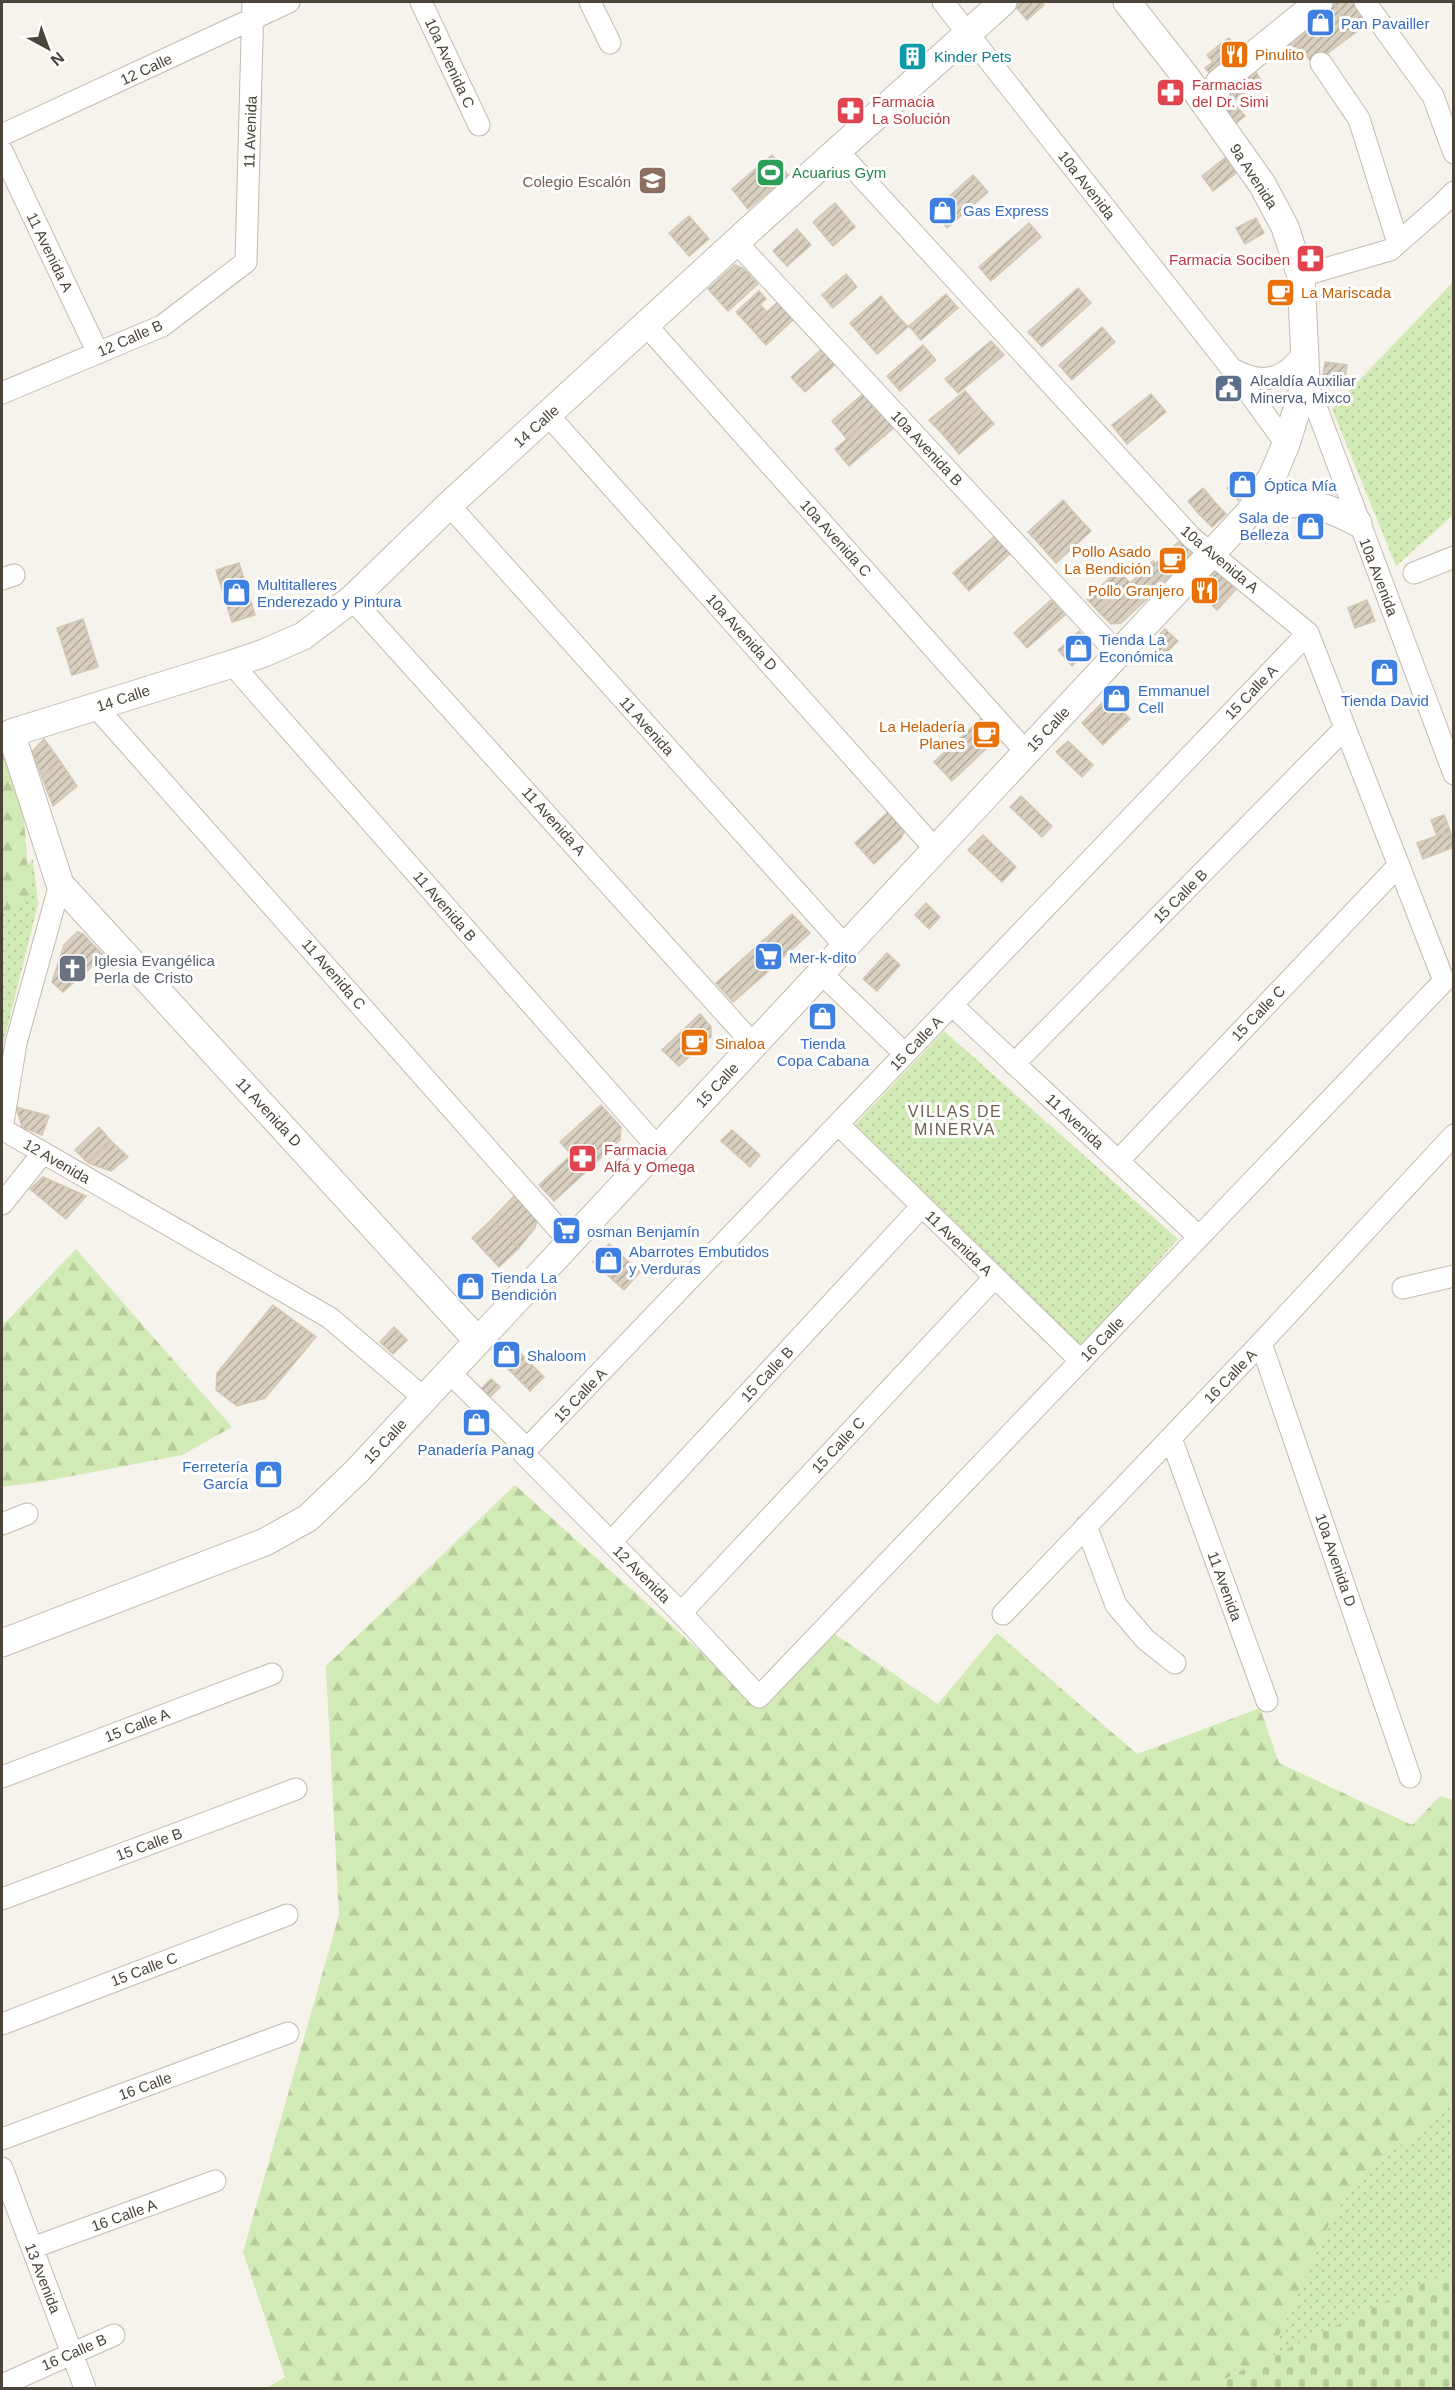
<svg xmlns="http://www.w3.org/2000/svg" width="1455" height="2390" font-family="Helvetica,sans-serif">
	<defs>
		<pattern id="grass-dots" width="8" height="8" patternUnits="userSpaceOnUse" patternTransform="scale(1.5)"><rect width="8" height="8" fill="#d2eab5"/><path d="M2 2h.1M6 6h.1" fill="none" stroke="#b6ca9c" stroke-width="1.8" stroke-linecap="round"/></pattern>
		<pattern id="forest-firs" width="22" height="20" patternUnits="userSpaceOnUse" patternTransform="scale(1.5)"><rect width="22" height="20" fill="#d2eab5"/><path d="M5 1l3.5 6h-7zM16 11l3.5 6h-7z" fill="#b6ca9c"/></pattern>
		<pattern id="cemetery-stones" width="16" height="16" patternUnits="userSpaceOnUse" patternTransform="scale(1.5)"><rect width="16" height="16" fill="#d2eab5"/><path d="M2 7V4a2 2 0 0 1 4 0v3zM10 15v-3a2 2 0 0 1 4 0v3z" fill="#b6ca9c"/></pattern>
		<pattern id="building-hatch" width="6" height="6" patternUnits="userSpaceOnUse" patternTransform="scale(1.5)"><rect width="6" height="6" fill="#d8cfc1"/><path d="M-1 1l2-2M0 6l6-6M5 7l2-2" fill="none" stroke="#b1aa9e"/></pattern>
	</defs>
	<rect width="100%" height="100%" fill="#f6f3ec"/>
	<path fill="url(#grass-dots)" d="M1453 282V515L1396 566 1332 409Z
		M33 859 38 904 2 1049V893Z
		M944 1031 1178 1239 1080 1350 849 1131Z
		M1453 2104V2269L1269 2358 1333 2215 1367 2168 1424 2129Z"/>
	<path fill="url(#forest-firs)" d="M2 745 20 765 30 897 2 913Z
		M76 1249 232 1427 182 1455 41 1482 2 1487V1320L5 1323Z
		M515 1485 759 1704 823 1626 938 1704 997 1633 1137 1754 1260 1708 1279 1763 1412 1825 1440 1796 1453 1800V2104L1424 2129 1367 2168 1333 2215 1269 2358 1206 2388H267L285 2377 243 2252 339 1915 326 1666Z"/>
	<path fill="url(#cemetery-stones)" d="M1453 2269V2388H1206Z"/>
	<path fill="url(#building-hatch)" stroke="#d3c7b4" stroke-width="1.5" d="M1020 2H1041L1044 5 1027 20 1015 6Z
		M1332 2 1356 32 1313 64 1290 36Z
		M1333 2H1355L1370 21 1356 32Z
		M1290 36 1304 52 1292 62 1279 46Z
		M1229 38 1242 55 1231 63 1218 46Z
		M913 44 925 58 913 68 901 54Z
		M1218 46 1231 63 1220 71 1207 55Z
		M1213 62 1220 71 1212 77 1205 68Z
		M1252 66 1261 80 1255 85 1245 71Z
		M1245 71 1255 85 1248 90 1237 77Z
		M1237 77 1248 90 1241 96 1231 82Z
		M1231 82 1241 96 1233 101 1223 88Z
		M1174 85 1180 93 1169 101 1163 93Z
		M850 99 861 113 852 121 841 107Z
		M1233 101 1238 108 1226 117 1221 111Z
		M1238 108 1245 116 1233 126 1226 117Z
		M772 155 788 175 771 190 754 170Z
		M1225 158 1236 173 1213 191 1202 176Z
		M754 170 771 190 748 209 732 189Z
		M973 175 988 192 947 228 932 212Z
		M835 203 845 215 823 234 813 222Z
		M845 215 855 227 833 246 823 234Z
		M689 216 709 239 689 256 669 233Z
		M1256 218 1264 233 1245 244 1236 228Z
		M1029 223 1041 237 991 281 979 267Z
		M797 229 811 245 787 266 773 251Z
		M1320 248 1324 262 1310 266 1306 252Z
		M735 265 744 269 758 284 728 311 708 289Z
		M846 274 857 287 833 308 822 295Z
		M1284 286 1287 293 1275 298 1273 291Z
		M1078 288 1091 303 1042 347 1028 332Z
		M759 291 766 299 760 305 767 312 750 327 736 312Z
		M946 294 958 308 921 340 909 326Z
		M881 296 893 311 862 337 850 323Z
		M779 301 795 318 766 345 750 327Z
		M893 311 908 327 877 354 862 337Z
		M1102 327 1115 342 1072 380 1059 365Z
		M991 341 1004 355 958 393 945 379Z
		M923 345 936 360 900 391 887 376Z
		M823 348 837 363 805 392 791 377Z
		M1325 362 1347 365 1344 386 1322 383Z
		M965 391 979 407 945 437 929 420Z
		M865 392 881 410 847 439 832 421Z
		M1151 394 1166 412 1127 444 1112 425Z
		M979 407 994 424 959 454 945 437Z
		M881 410 895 427 849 466 835 449Z
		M1241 476 1252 488 1245 494 1234 482Z
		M1234 482 1245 494 1238 500 1227 488Z
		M1203 488 1214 501 1199 514 1188 501Z
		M1063 500 1076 515 1041 546 1028 532Z
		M1214 501 1226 514 1212 527 1199 514Z
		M1076 515 1091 531 1056 563 1041 546Z
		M1307 518 1317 521 1312 533 1303 530Z
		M998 533 1014 550 969 591 953 573Z
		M1182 539 1194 553 1188 559 1175 545Z
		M1175 545 1188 559 1182 565 1169 551Z
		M1169 551 1182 565 1176 570 1163 556Z
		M1163 556 1176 570 1172 574 1159 560Z
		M1159 560 1172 574 1168 578 1155 564Z
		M1153 561 1168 578 1146 600 1130 583Z
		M239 563 255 615 232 622 216 570Z
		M1220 566 1240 585 1217 610 1197 591Z
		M1118 570 1130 583 1098 611 1087 599Z
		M1130 583 1146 600 1134 611 1118 593Z
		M1118 593 1134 611 1121 623 1111 624 1098 611Z
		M1051 600 1065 615 1027 648 1014 633Z
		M1367 600 1375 621 1355 628 1348 608Z
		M83 619 98 667 72 675 57 628Z
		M1165 629 1178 641 1170 649 1157 637Z
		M1079 631 1087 642 1086 653 1079 659 1065 644Z
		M1157 637 1170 649 1163 657 1150 645Z
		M1065 644 1079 659 1072 666 1058 650Z
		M1389 662 1396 679 1381 685 1374 667Z
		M1115 690 1126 702 1119 709 1108 697Z
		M1108 697 1130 719 1116 732 1095 710Z
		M1095 710 1116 732 1103 745 1082 723Z
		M982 718 994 730V736L991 744 952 781 934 762Z
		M44 739 60 761 42 777 32 752Z
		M1068 741 1093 765 1082 777 1056 752Z
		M60 761 77 786 53 806 42 777Z
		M1021 796 1052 826 1042 837 1010 807Z
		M890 810 905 830 901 838 874 864 855 843Z
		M1444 815 1447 822 1434 828 1431 820Z
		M1447 822 1450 831 1437 836 1434 828Z
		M1450 831 1454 847 1423 859 1417 843Z
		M983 835 1016 867 1002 882 968 850Z
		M926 903 940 917 929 929 915 915Z
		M792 914 810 933 764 975 746 956Z
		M77 932 83 934 104 956 63 992 52 982 64 945Z
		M887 953 900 965 877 991 863 979Z
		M746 956 764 975 733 1002 716 983Z
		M823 1004 835 1015 822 1028 810 1017Z
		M700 1014 711 1027V1037L679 1066 662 1050Z
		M601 1105 621 1127 620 1140 587 1171 560 1142Z
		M16 1107 49 1116 42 1135 22 1127Z
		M99 1127 111 1141 88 1163 75 1150Z
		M732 1130 760 1155 750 1167 721 1141Z
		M111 1141 128 1157 111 1171 88 1163Z
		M571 1155 587 1171 554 1201 539 1185Z
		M43 1177 86 1196 66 1219 30 1189Z
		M517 1193 537 1219 535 1228 519 1248 491 1220Z
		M491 1220 519 1248 499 1267 472 1238Z
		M609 1244 640 1272 624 1290 593 1262Z
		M466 1275 481 1290 474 1297 459 1282Z
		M273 1305 316 1337 265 1398 237 1406 216 1390 217 1373Z
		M394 1327 407 1340 393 1354 380 1342Z
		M510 1343 544 1377 530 1391 496 1357Z
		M491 1379 500 1387 490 1397 481 1389Z
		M475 1411 487 1422 477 1432 465 1421Z"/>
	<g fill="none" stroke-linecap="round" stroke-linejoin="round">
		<defs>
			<path id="minor" d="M421 2 479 125
				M590 2 610 43
				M943 2 1232 369 1286 444
				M1365 2 1433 96 1454 153
				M1321 63 1359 119 1398 243
				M2 135 289 2
				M837 150 1192 538 1308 633 1444 981 759 1697 681 1613 523 1453 1308 633
				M2 151 98 353
				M736 242 1118 654
				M1301 276 1390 250 1440 206 1454 192
				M646 325 1026 752
				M1232 369C1264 386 1285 380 1305 351
				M1306 380 1454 774
				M2 393 162 326 246 262 253 2
				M548 415 936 850
				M449 505 846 947
				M1414 573 1454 557
				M2 579 14 575
				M352 599 754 1045
				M232 664 658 1148
				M96 707 570 1242
				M60 884 16 1043 2 1129 330 1318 424 1398
				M821 973 905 1054
				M952 1005 1199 1237
				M1014 1064 1345 728
				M838 1124 1081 1361
				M1118 1161 1399 865
				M2 1204 43 1153
				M1403 1288 1454 1276
				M1261 1343 1410 1777
				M449 1372 527 1449
				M1171 1438 1267 1701
				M2 1524 27 1514
				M1086 1526 1116 1605 1145 1639 1175 1663
				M611 1542 922 1206
				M681 1613 995 1277
				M1003 1614 1261 1343 1454 1135
				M2 1777 272 1674
				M2 1899 296 1789
				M2 2024 287 1915
				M2 2139 288 2033
				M2 2168 85 2388
				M32 2248 215 2181
				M2 2385 114 2335"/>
			<path id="tertiary" d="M1212 113V103L1219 83 1319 2
				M1249 513C1295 498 1316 500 1358 523
				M478 1341 60 884 11 733 232 664 264 653 303 636 352 599 449 505 748 231 1003 2
				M2 1643 265 1542 308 1518 357 1471 1249 513 1273 475 1286 444 1306 380 1301 276 1285 227 1262 184 1186 77 1127 2"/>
		</defs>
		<use href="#minor" stroke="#c2bbae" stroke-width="23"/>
		<use href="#tertiary" stroke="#c2bbae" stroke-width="29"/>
		<use href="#minor" stroke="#fff" stroke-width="21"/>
		<use href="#tertiary" stroke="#fff" stroke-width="27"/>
	</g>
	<defs>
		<symbol id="shop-square" viewBox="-11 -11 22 22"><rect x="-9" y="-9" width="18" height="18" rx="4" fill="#3f7fe0" stroke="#fff"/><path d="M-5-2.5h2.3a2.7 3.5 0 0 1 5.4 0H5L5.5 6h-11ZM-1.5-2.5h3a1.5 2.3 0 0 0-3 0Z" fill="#fff"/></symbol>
		<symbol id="restaurant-square" viewBox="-11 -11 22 22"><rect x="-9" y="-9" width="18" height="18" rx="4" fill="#e8710a" stroke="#fff"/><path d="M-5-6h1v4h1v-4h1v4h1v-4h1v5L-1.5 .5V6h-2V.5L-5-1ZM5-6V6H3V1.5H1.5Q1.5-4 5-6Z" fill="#fff"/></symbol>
		<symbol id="building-square" viewBox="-11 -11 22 22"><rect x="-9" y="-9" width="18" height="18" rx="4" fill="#0f9aa8" stroke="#fff"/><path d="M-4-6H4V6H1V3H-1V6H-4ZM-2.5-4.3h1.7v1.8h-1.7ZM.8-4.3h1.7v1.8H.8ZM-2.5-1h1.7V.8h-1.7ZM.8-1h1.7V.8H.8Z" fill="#fff"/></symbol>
		<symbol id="pharmacy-square" viewBox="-11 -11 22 22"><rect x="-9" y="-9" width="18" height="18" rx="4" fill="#e0444e" stroke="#fff"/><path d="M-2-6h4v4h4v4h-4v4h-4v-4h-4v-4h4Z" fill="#fff"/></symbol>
		<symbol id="stadium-square" viewBox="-11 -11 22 22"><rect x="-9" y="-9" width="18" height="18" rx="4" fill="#2e9e5b" stroke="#fff"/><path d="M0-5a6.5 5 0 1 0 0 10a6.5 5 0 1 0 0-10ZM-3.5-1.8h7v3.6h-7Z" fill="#fff"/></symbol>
		<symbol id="school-square" viewBox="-11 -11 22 22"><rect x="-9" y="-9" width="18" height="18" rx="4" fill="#8d6e63" stroke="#fff"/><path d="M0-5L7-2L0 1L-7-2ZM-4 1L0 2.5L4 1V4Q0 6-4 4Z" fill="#fff"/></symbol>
		<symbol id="cafe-square" viewBox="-11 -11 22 22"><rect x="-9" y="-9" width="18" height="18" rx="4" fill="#e8710a" stroke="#fff"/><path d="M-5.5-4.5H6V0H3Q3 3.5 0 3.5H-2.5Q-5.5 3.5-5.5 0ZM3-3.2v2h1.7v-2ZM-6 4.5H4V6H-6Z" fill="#fff"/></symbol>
		<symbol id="civic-square" viewBox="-11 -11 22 22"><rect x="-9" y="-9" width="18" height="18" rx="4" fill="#5c6f8a" stroke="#fff"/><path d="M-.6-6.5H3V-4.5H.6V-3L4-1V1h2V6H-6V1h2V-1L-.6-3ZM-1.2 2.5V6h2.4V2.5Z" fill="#fff"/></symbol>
		<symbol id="supermarket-square" viewBox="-11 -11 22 22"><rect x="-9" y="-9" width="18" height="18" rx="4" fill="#3f7fe0" stroke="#fff"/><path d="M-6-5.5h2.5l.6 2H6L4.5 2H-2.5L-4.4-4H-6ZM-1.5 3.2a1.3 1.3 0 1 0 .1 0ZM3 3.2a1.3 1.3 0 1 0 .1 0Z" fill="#fff"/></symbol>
		<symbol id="church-square" viewBox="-11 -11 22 22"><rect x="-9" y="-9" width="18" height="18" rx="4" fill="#6b7280" stroke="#fff"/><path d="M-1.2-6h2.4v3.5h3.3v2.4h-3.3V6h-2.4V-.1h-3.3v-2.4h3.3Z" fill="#fff"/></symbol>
	</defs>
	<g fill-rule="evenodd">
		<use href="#shop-square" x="1304" y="6" width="33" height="33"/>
		<use href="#restaurant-square" x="1218" y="38" width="33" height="33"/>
		<use href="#building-square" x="896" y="40" width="33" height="33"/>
		<use href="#pharmacy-square" x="1154" y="76" width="33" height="33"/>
		<use href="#pharmacy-square" x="834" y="94" width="33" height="33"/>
		<use href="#stadium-square" x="754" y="156" width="33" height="33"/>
		<use href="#school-square" x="636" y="164" width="33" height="33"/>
		<use href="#shop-square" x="926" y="194" width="33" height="33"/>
		<use href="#pharmacy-square" x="1294" y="242" width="33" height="33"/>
		<use href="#cafe-square" x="1264" y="276" width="33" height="33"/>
		<use href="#civic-square" x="1212" y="372" width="33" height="33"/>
		<use href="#shop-square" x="1226" y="468" width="33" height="33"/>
		<use href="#shop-square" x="1294" y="510" width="33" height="33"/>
		<use href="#cafe-square" x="1156" y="544" width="33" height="33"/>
		<use href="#restaurant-square" x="1188" y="574" width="33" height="33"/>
		<use href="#shop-square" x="220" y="576" width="33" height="33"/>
		<use href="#shop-square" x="1062" y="632" width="33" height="33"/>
		<use href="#shop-square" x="1368" y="656" width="33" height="33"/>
		<use href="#shop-square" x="1100" y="682" width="33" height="33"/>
		<use href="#cafe-square" x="970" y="718" width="33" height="33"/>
		<use href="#supermarket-square" x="752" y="940" width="33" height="33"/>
		<use href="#church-square" x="56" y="952" width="33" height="33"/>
		<use href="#shop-square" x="806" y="1000" width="33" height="33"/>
		<use href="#cafe-square" x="678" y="1026" width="33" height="33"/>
		<use href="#pharmacy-square" x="566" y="1142" width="33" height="33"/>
		<use href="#supermarket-square" x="550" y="1214" width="33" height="33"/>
		<use href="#shop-square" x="592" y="1244" width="33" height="33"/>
		<use href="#shop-square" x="454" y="1270" width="33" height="33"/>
		<use href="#shop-square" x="490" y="1338" width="33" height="33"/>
		<use href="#shop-square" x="460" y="1406" width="33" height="33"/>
		<use href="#shop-square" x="252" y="1458" width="33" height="33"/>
	</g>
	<g text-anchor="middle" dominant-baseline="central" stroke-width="6" stroke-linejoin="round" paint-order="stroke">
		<g font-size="15" fill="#366cbe" stroke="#fff" text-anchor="start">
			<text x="1341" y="23">Pan Pavailler</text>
			<text x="963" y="210">Gas Express</text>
			<text x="1264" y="485">Óptica Mía</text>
			<text x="1289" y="517" text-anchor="end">Sala de<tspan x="1289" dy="17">Belleza</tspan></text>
			<text x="257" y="584">Multitalleres<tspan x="257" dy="17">Enderezado y Pintura</tspan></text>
			<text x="1099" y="639">Tienda La<tspan x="1099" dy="17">Económica</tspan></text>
			<text x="1138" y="690">Emmanuel<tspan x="1138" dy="17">Cell</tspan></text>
			<text x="1385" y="700" text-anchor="middle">Tienda David</text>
			<text x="789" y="957">Mer-k-dito</text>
			<text x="823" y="1043" text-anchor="middle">Tienda<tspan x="823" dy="17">Copa Cabana</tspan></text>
			<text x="587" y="1231">osman Benjamín</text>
			<text x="629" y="1251">Abarrotes Embutidos<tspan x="629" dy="17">y Verduras</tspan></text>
			<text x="491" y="1277">Tienda La<tspan x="491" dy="17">Bendición</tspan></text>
			<text x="527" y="1355">Shaloom</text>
			<text x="476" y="1449" text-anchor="middle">Panadería Panag</text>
			<text x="248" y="1466" text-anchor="end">Ferretería<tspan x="248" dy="17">García</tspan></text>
		</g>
		<g font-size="15" fill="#c56008" stroke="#fff" text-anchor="start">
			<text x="1255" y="54">Pinulito</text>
			<text x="1301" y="292">La Mariscada</text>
			<text x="1151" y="551" text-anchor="end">Pollo Asado<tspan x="1151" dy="17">La Bendición</tspan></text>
			<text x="1184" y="590" text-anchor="end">Pollo Granjero</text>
			<text x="965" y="726" text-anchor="end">La Heladería<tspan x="965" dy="17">Planes</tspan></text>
			<text x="715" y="1043">Sinaloa</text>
		</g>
		<g font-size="15" fill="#0d838f" stroke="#fff" text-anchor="start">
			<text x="934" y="56">Kinder Pets</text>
		</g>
		<g font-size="15" fill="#4b4439" stroke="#fff">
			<text transform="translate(450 63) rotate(65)">10a Avenida C</text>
			<text transform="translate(146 69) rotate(-25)">12 Calle</text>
			<text transform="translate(250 132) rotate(-88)">11 Avenida</text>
			<text transform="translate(1254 176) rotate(57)">9a Avenida</text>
			<text transform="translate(1087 185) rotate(52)">10a Avenida</text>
			<text transform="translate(50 252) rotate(64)">11 Avenida A</text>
			<text transform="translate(130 338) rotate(-24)">12 Calle B</text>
			<text transform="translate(536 426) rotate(-42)">14 Calle</text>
			<text transform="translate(927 448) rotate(47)">10a Avenida B</text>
			<text transform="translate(836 538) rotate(48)">10a Avenida C</text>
			<text transform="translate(1220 559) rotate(40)">10a Avenida A</text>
			<text transform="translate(1379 577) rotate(69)">10a Avenida</text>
			<text transform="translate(742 632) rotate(48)">10a Avenida D</text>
			<text transform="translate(1251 692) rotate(-46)">15 Calle A</text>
			<text transform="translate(123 698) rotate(-18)">14 Calle</text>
			<text transform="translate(647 726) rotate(48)">11 Avenida</text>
			<text transform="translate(1048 729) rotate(-47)">15 Calle</text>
			<text transform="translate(554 821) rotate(48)">11 Avenida A</text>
			<text transform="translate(1180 896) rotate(-45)">15 Calle B</text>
			<text transform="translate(445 906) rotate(49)">11 Avenida B</text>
			<text transform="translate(334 974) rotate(49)">11 Avenida C</text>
			<text transform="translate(1258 1013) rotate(-46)">15 Calle C</text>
			<text transform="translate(916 1043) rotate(-46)">15 Calle A</text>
			<text transform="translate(717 1085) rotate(-47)">15 Calle</text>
			<text transform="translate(269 1112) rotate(47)">11 Avenida D</text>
			<text transform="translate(1075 1121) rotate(43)">11 Avenida</text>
			<text transform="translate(57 1161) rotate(30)">12 Avenida</text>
			<text transform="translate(959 1243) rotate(44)">11 Avenida A</text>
			<text transform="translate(1102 1339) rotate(-46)">16 Calle</text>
			<text transform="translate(767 1374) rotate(-47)">15 Calle B</text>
			<text transform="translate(1230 1376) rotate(-46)">16 Calle A</text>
			<text transform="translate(580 1395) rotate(-46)">15 Calle A</text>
			<text transform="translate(385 1441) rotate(-47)">15 Calle</text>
			<text transform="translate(838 1445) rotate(-47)">15 Calle C</text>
			<text transform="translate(1336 1560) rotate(71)">10a Avenida D</text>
			<text transform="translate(642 1574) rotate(45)">12 Avenida</text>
			<text transform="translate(1225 1586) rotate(70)">11 Avenida</text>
			<text transform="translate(137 1725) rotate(-21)">15 Calle A</text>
			<text transform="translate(149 1844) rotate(-20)">15 Calle B</text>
			<text transform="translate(144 1969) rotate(-21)">15 Calle C</text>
			<text transform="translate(145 2086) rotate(-20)">16 Calle</text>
			<text transform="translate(124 2215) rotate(-20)">16 Calle A</text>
			<text transform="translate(43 2278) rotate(69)">13 Avenida</text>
			<text transform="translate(74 2352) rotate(-24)">16 Calle B</text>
		</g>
		<g font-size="15" fill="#be3a42" stroke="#fff" text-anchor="start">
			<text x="1192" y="84">Farmacias<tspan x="1192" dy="17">del Dr. Simi</tspan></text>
			<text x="872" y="101">Farmacia<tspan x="872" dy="17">La Solución</tspan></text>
			<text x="1290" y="259" text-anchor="end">Farmacia Sociben</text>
			<text x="604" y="1149">Farmacia<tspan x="604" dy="17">Alfa y Omega</tspan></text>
		</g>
		<g font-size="15" fill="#27864d" stroke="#fff" text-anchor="start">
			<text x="792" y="172">Acuarius Gym</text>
		</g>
		<g font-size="15" fill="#785e54" stroke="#fff" text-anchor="end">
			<text x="631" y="181">Colegio Escalón</text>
		</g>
		<g font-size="15" fill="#4e5e75" stroke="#fff" text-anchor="start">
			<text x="1250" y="380">Alcaldía Auxiliar<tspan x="1250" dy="17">Minerva, Mixco</tspan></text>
		</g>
		<g font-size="15" fill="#5b616d" stroke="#fff" text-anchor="start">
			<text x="94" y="960">Iglesia Evangélica<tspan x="94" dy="17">Perla de Cristo</tspan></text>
		</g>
		<g font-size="16" letter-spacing="1.5" fill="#6e6250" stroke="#fff">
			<text x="955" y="1111">VILLAS DE<tspan x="955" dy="18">MINERVA</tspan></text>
		</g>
	</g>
	<rect width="1455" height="2390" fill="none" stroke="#4b4439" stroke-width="6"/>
	<g transform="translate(48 48) rotate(139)" stroke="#ffffff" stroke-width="4.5" paint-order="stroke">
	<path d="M0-4.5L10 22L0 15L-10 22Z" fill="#4b4439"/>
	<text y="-9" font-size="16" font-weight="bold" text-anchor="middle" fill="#4b4439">N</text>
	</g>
</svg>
